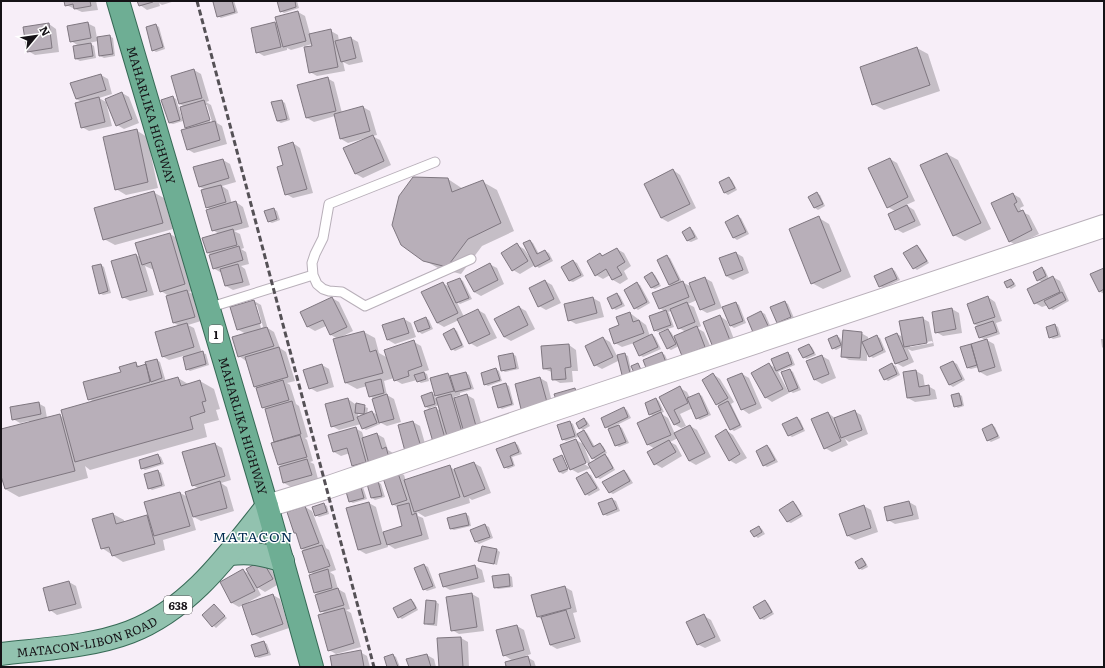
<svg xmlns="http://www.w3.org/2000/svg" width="1105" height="668" font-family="Literata,serif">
	<rect width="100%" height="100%" fill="#f7eef8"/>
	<path fill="#0003" fill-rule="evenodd" d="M65 1H96L98 10 82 12 66 5Z
		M138 1H175L162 5 159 3 160 6 147 10 140 5Z
		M220 1H234L238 13 221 18 218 16Z
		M278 1H297L299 8 284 13 281 11Z
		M298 12 305 16 310 34 331 31 338 35 339 41 351 38 358 42 363 62 349 65 343 62 345 71 317 76 310 72 312 44 291 50 287 48V50L264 56 257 52 275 23 278 25Z
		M87 23 95 27 97 38 109 36 113 38 115 56 104 58 100 56 98 41 89 43 94 46 96 58 80 61 76 59 79 46 71 41Z
		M49 24 56 29 59 52 35 55 28 51Z
		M156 25 159 27 165 49 156 52 153 50Z
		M917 48 928 54 940 91 884 110 873 104Z
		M194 70 201 74 209 101 206 102 211 105 217 123 222 126 227 144 194 153 187 149 190 129 186 127 185 107 180 104ZM205 105H207L213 125H211Z
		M101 75 108 79 112 94 99 98 106 102 112 126 89 131 82 127V102L76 99Z
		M327 78 334 82 342 113 363 107 370 111 377 135 372 136 380 140 391 165 363 178 356 174 345 149 367 139 366 138 348 143 341 139 335 116 314 122 307 118 299 86Z
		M122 93 129 97 139 123 124 129 117 125Z
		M173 97 176 99 183 121 173 124 169 123Z
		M282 101 285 103 290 120 281 123 277 121Z
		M136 130 147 137 158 188 126 195 116 189Z
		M293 143 300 148 313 193 293 198 286 194 284 166Z
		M947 154 958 160 991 229 965 241 954 235Z
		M890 159 897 163 915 201 906 205 914 210 921 225 903 233 896 229 895 211 888 207Z
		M223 160 230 164 236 182 222 186 228 190 232 204 236 202 243 207 249 227 234 231 240 234 244 248 241 249 246 252 249 264 241 266 245 269 250 285 233 290 226 286 222 272H220L213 268 212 255 208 253 219 234 213 230 211 210 207 207 206 190 200 187 194 168Z
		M673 170 680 175 696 208 668 222 661 218Z
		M729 178 732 180 737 190 728 195 725 193 720 183Z
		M448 179 463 189 483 182 497 190 514 231 482 246 461 274 438 268 424 260Z
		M153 192 164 198 173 229 115 245 104 239Z
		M817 194 820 195 825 206 818 210 815 208Z
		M1013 194 1020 198 1024 206 1020 208 1022 212 1029 215 1039 234 1016 245 1009 241Z
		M274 209 277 211 280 220 272 223 268 221Z
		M738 217 741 218 749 234 737 240 734 238Z
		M819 218 829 224 851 277 823 289 812 283Z
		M690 229 693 230 698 239 691 242 688 241Z
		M170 234 181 240 195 290 189 292 194 295 201 321 188 325 194 328 202 353 206 354 209 365 190 371 187 369 183 356 169 360 162 356 180 326 174 323 167 297 169 296 161 291 154 270 145 266 154 295 130 301 123 297 136 255 140 257Z
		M530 241 533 243 539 254 545 251 549 253 553 261 539 268 535 265 520 274 513 270 517 245 524 249 529 256 530 255Z
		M917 246 920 248 929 263 917 270 914 268Z
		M617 249 624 253 631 266 624 271 628 279 620 284 613 280 610 275 603 279 596 275 600 254 604 256Z
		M736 253 743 257 749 273 733 280 726 276Z
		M667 257 670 258 682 282 692 287 705 278 712 282 722 308 707 313 700 309 697 300 688 304 694 307 701 326 697 328 704 332 712 350 690 359 679 346 671 350 667 348 668 330 671 332 674 337 686 332 679 328 671 311 668 312 669 313 674 327 658 332 654 330 665 312 660 308 673 286 670 284Z
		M573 261 577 263 584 276 573 282 570 281 563 267Z
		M489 264 497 268 504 284 481 296 474 292Z
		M101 265 104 267 111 293 103 295 100 293Z
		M1042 268 1045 270 1049 279 1053 277 1060 281 1069 301 1053 310 1050 308 1048 305 1042 307 1035 303 1042 282 1038 280Z
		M892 269 895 271 900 280 883 288 880 286Z
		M1104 269V294L1099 291Z
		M652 273 655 275 661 286 655 289 652 288Z
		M460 279 463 281 472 299 460 304 457 302 464 317 478 310 485 314 497 338 477 347 470 343 459 320 444 327 437 323 442 283 450 287Z
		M1011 280 1014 282 1016 286 1011 289 1008 287Z
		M545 281 552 285 561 303 546 310 539 306Z
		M637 284 640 285 650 303 638 310 635 308Z
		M617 294 620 296 625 306 616 310 613 308Z
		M988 297 995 302 1002 321 996 323 1000 334 985 339 994 344 1002 371 987 376 980 372 979 367 971 369 968 368 985 340 980 337 979 327 974 324Z
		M332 298 339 302 353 331 341 337 364 332 375 338 379 353 388 358 414 342 421 346 429 370 423 372 427 374 429 381 421 383 417 380 402 384 395 380 394 378 384 381 387 395 394 399 401 422 387 426 379 422 380 424 366 430 363 428 361 424 339 430 332 426 348 399 355 404 368 408 367 414 372 412 378 415 373 398 370 396 367 386 357 389 346 383 338 339 331 335 326 326 315 331 308 327 302 313ZM358 414 366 415 359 418Z
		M593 298 600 302 604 317 576 324 569 320Z
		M254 301 261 305 267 326 266 327 274 332 280 348 286 352 295 381 287 383 290 385 296 404 299 406 308 437 305 438 307 440 313 461 310 462 314 464 318 479 291 487 284 483 283 467 279 465 278 442 275 441 266 409 263 408 257 388 254 387 246 361 239 356 246 334 237 329ZM255 305H257L263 327 261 328Z
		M785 302 788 304 794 318 781 324 778 322Z
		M736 303 739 305 746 323 734 328 731 326 724 308Z
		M519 307 526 311 535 329 511 341 504 337Z
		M952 309 959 313 962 333 943 336 936 332Z
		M761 312 765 314 773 332 759 338Z
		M630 313 646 325 650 336 652 335 655 337 661 349 643 357 640 355 634 343 622 347 615 343 620 326Z
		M720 316 727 321 737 347 704 323Z
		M426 318 429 320 433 329 422 334 419 332 415 322Z
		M922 318 929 322 934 346 912 351 908 349 914 362 903 367 896 363 897 334 903 337ZM932 341 933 343 910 347V345Z
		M404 319 411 323 416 337 395 344 388 340Z
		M1055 325 1058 327 1061 337 1053 339 1050 337Z
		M454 329 457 331 464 347 455 351 452 349Z
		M861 333 868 337V340L877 337 880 338 886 352 873 358 870 356 867 350V361L849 360 842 356V347L836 350 833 348 837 336 840 338 843 344Z
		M603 338 610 342 617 356 624 354 628 356 633 379 620 360 602 369 595 365Z
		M1101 339H1104V349L1102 347Z
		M569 345 576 350 578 371H572L573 382 560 383 553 379 552 372 544 369 542 347Z
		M809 345 812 347 816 355 807 359 803 357Z
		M662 353 665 355 670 366 644 361Z
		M788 353 791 355 795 365 778 372 789 393 772 402 765 397 769 364 775 368Z
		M513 354 516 356 519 369 505 372 502 370Z
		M822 356 829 360 836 378 822 384 815 380Z
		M157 360 160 362 166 382 178 378 188 384 200 381 214 389 220 409 216 410 219 420 204 424 207 437 90 470 85 466 88 478 19 497 5 489 1 472V430L29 423V421L20 423 13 419 38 403 45 407 47 418 59 415 64 418 94 402 89 399 122 372 136 364 141 367Z
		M953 362 957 364 965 380 953 387 950 385 941 368Z
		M322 365 329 369 334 387 317 392 310 388Z
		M892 365 896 366 900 375 888 381 885 379Z
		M496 369 499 371 502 381 488 386 485 384Z
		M790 370 793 372 801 390 793 393 790 391Z
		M916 371 923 375 925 387 928 386 935 390 937 399 915 402 908 398Z
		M466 373 469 375 474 389 460 393V395L454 397 458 398 467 395 474 399 483 429 440 445 436 408 440 411 439 405 430 408 431 410 426 407 431 393 435 395 436 399 440 398 436 396 431 378 448 374 453 376Z
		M713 374 720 379 734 402 731 404 742 427 734 431 731 429 721 406 717 404Z
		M742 374 749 378 762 408 749 414 742 409Z
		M540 378 547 382 553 406 529 412 522 408Z
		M506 384 509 386 514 405 502 409 499 407Z
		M680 388 687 392 690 398 699 394 702 396 711 415 700 420 697 418 693 408 680 414 686 426 681 428 674 424 661 397Z
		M959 394 962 396 964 406 958 408 955 406Z
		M656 399 659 401 664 412 660 413 668 418 675 434 690 426 697 430 711 457 696 465 689 461 678 438 670 442 676 445 682 456 662 468 655 464V449L647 444 654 417 650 414Z
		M624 408 627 410 631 418 617 425 622 428 629 443 619 447 616 445 609 429 606 427Z
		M854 411 861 415 868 434 849 442 845 439 848 445 832 452 825 448 828 413 835 418Z
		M797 418 800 420 805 431 792 437 789 435Z
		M584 419 587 421 590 426 583 430 580 428Z
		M413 422 420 426 428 454 414 458Z
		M570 422 573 424 578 437 566 441 562 439Z
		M992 425 995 427 1000 438 991 442 988 440Z
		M355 428 362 432 364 438 377 434 384 438 388 450 393 453 396 462 360 469 353 465 350 453 341 456 334 452Z
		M726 430 733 435 747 458 736 464 729 460Z
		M584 431 587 433 595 447 600 444 603 446 607 453 604 455 608 457 615 470 600 479 596 477 591 468 578 473 569 468 570 471 564 457 567 459 576 440 583 444 591 464 596 460 592 458ZM582 460 589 464V467L581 462Z
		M515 443 518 445 522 454 512 457 515 466 508 469 505 467Z
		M215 444 222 448 231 480 221 483 227 487 234 511 201 521 192 516 196 530 163 540 165 550 123 562 102 548 113 514 124 520V522L147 516 150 518 180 493 188 497 199 489 193 485Z
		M767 446 770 448 778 462 767 467 764 465Z
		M158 455 161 457 164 464 145 470 142 468Z
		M562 456 564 457H562L568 471 563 474 559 472Z
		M474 463 481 467 491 493 472 500 469 498 470 503 425 517 417 512 418 516 423 518 429 539 395 549 387 544 388 547 366 554 359 550 369 503 376 507 383 533 403 527 398 507 392 504 397 471 404 475 406 481 450 467 455 470Z
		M158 471 161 473 165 486 152 490 149 488Z
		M624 471 627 473 633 483 613 494 609 492Z
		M587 473 591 475 600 490 589 496 586 494 577 479Z
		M378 482 381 484 385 497 375 500 372 498 368 484Z
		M360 485 363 487 367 499 353 503 349 501Z
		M612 499 616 501 620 511 607 516 604 514 600 504Z
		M909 502 916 506 919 519 895 524 888 520Z
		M793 503 796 504 803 516 791 523 788 522 781 510Z
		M324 504 327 506 329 514 319 517 316 515Z
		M864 506 871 510 878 532 855 540 848 536Z
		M305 507 312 511 326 548 329 550 336 570 330 572 334 575 338 589 345 593 350 609 346 610 351 613 361 647 336 654 329 650 326 614 321 611 319 595 314 592V574L310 572 306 551 302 549 297 534 295 533Z
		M466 514 469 516 471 526 454 530 451 529Z
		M485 525 489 527 493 538 479 544 476 542 472 531Z
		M759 527 762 529 765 534 758 538 755 536Z
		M497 550 500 552 497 565 480 560Z
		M862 559 865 561 868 567 862 570 859 568Z
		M269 565 279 584 265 592 257 587 261 595 245 604V605L273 595 280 599 289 628 260 638 253 634 243 605 239 607 232 603 221 583 243 570 251 575Z
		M424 565 428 567 436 588 427 591 424 589Z
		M475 566 482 570 485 582 450 590 443 586Z
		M509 575 512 577 513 587 498 589 495 587Z
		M69 582 76 586 82 608 57 615 50 610 45 588Z
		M565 587 572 591 577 612 573 613 581 642 557 649 550 645 543 620 538 617Z
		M472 594 479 598 484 631 459 634 452 630Z
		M411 600 414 602 418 610 402 619 399 617Z
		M427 601 436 602 439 604 437 626 428 625 425 623Z
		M765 601 768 603 774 614 764 620 760 618Z
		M214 605 227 618 216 628 203 616Z
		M704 616 711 620 721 641 705 648 697 644Z
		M517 626 524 630 531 654 525 656 534 661 536 667H508L513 661 504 655Z
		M461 638 468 642 469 667H440Z
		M264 642 267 644 271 655 259 658 256 657Z
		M360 652 367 656 370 667H333Z
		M393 655 396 657 400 667H388Z
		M427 655 434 659 436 667H410Z"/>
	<path fill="#b8afb9" stroke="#7f7780" d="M64 1H90L91 6 74 9 73 4 65 6Z
		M137 1H153V2L139 6Z
		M216 1H232L235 12 217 17 213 2Z
		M277 1H295L296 7 280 12Z
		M298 11 306 41 283 47 275 17Z
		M88 22 91 38 70 42 67 26Z
		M275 22 281 47 256 53 251 28Z
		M49 23 52 48 27 52 23 27Z
		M156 24 163 47 152 51 146 27Z
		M331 29 338 67 309 73 304 47 312 46 309 34Z
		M110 35 113 54 99 56 97 37Z
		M351 37 356 58 341 62 335 41Z
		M91 43 93 56 75 59 73 46Z
		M917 47 930 85 872 105 860 67Z
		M194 69 202 98 179 104 171 76Z
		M101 74 106 90 76 99 70 83Z
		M328 77 336 111 306 118 297 85Z
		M122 92 132 119 116 126 105 99Z
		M173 96 180 120 169 123 161 100Z
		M99 97 105 122 81 128 75 103Z
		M204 100 210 120 185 128 180 107Z
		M282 100 287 119 277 121 271 102Z
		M363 106 370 131 340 139 334 114Z
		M215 121 220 140 187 150 181 130Z
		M137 129 148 182 115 190 103 137Z
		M373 135 384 161 355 174 343 148Z
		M293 142 307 189 285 195 277 167 283 165 278 147Z
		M947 153 981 223 953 236 920 165Z
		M890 158 908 197 887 208 868 168Z
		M223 159 229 178 199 187 193 167Z
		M673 169 690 204 661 218 644 184Z
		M413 177 448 178 452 192 483 180 501 223 468 239 447 267 423 261 401 245 392 225 399 196Z
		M729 177 735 188 724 193 719 182Z
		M221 185 226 202 206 208 201 190Z
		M154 191 163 223 103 240 94 208Z
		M817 192 823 204 814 208 808 197Z
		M1013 193 1017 202 1014 204 1018 212 1023 210 1032 230 1009 242 991 203Z
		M236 201 242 223 212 231 206 210Z
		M907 205 915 221 895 230 888 214Z
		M274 208 277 219 268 222 264 211Z
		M738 215 746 232 733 238 725 222Z
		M819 216 841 271 811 284 789 229Z
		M690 227 695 237 687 241 682 232Z
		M233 229 237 245 207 253 202 238Z
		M170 233 185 284 160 292 151 262 142 265 135 243Z
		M530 240 537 254 545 250 550 259 535 267 523 243Z
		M517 243 528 261 512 271 501 253Z
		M917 245 927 261 913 269 903 253Z
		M239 246 243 260 213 269 209 255Z
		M617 248 625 262 617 267 622 275 612 280 606 269 595 276 587 261 600 253 602 256Z
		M736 252 743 270 726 276 719 258Z
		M136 254 147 291 122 298 111 261Z
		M667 255 679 280 669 285 657 260Z
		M573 260 581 275 569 281 561 267Z
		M490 263 498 280 474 292 465 276Z
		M101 264 108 291 99 294 92 266Z
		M238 264 243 282 225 286 220 269Z
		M1042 267 1046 276 1037 281 1033 272Z
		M892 268 897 279 879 287 874 276Z
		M1104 268V289L1099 292 1090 274Z
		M652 272 659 284 651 288 644 277Z
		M1053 276 1060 292 1034 304 1027 289Z
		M705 277 715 304 700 310 689 283Z
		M460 278 469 298 456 303 447 283Z
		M1011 279 1014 284 1007 288 1004 282Z
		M545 280 554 299 538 307 529 288Z
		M683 281 689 297 659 309 652 293Z
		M443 282 458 313 437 323 421 292Z
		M637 282 647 302 634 309 624 290Z
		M187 290 195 317 173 323 166 296Z
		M1062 292 1066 300 1049 309 1044 301Z
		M617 293 622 304 612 309 607 298Z
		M988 296 995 317 974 324 967 304Z
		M332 297 347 327 330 335 323 320 307 327 300 312Z
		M593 297 597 313 568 321 564 304Z
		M254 300 261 323 237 330 230 307Z
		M785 301 791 317 777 323 770 307Z
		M687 302 695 322 678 329 670 309Z
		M736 302 743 321 730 326 722 307Z
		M519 306 528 325 504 337 494 319Z
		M952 308 956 329 935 333 932 312Z
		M478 309 490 334 469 344 457 319Z
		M666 310 671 325 654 331 649 316Z
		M761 311 770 330 755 337 747 318Z
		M630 312 633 322 639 320 644 333 614 344 609 329 619 325 616 317Z
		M720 315 731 343 714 350 703 322Z
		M426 317 430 328 418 332 414 322Z
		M923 317 927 343 904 347 899 321Z
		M404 318 409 333 387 340 382 325Z
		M993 321 997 332 979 338 975 327Z
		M187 323 194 347 162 357 155 332Z
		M1055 324 1058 335 1049 338 1046 327Z
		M697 326 705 347 682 356 674 336Z
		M267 327 274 346 238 357 232 337Z
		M454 328 462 345 451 350 443 334Z
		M668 329 676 344 667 349 659 333Z
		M843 330 862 332 860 358 841 357Z
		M364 331 370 352 376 350 383 373 345 383 333 339Z
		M897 333 908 359 895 364 885 338Z
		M652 334 658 347 639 356 633 343Z
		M837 335 841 345 832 349 828 339Z
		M877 335 883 350 869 357 862 342Z
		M603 337 613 357 594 366 585 346Z
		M987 339 995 367 979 372 971 344Z
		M414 340 422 366 408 371 409 376 394 381 384 350Z
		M569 344 571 367 565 368 566 379 552 380 551 368 543 369 541 346Z
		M809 344 814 353 803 358 798 349Z
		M971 344 977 365 967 368 960 347Z
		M279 347 288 377 254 387 245 357Z
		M203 351 206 364 186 370 183 357Z
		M662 352 667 365 648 373 643 360Z
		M788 352 792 364 776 371 771 359Z
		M513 353 516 368 501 371 498 356Z
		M625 353 631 377 623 379 617 355Z
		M822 355 829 374 814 380 806 361Z
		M157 359 162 378 151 382 145 362Z
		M953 361 962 379 949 385 940 367Z
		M136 362 137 367 146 364 150 382 88 400 83 382 121 372 119 367Z
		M638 363 642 372 635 375 631 366Z
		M769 363 783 389 765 398 751 373Z
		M892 363 897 374 884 380 879 370Z
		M322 364 328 383 309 389 303 370Z
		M496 368 500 380 484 385 481 373Z
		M790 369 798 388 789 392 781 372Z
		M916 370 919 387 929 385 930 395 907 398 903 372Z
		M424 372 426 379 417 382 414 375Z
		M466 372 471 388 455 392 450 376Z
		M448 373 454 391 435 396 430 378Z
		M713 373 728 398 716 405 702 380Z
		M742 373 756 404 741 410 727 379Z
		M178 377 181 386 200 380 206 401 202 402 205 412 190 417 193 429 75 462 61 410Z
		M540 377 547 402 521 409 515 384Z
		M381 379 384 393 369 397 365 383Z
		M283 380 289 400 262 408 256 388Z
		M506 383 512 404 498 408 492 387Z
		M680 386 688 403 674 410 680 422 674 425 659 397Z
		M575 388 577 396 557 402 554 394Z
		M432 392 435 404 425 407 421 396Z
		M699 393 708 414 696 419 687 398Z
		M959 393 962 405 954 407 951 395Z
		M387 394 394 419 379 423 372 399Z
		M451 394 462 432 447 436 436 398Z
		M467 394 476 426 463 429 454 398Z
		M348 398 354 420 331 427 325 404Z
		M656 398 661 410 649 415 645 403Z
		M292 401 301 434 274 442 265 409Z
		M728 401 740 425 730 430 718 406Z
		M39 402 41 414 12 420 10 407Z
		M356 403 365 405 364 414 355 413Z
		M436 407 445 438 433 442 424 411Z
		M624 407 628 417 605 428 601 418Z
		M855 410 862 430 841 438 834 418Z
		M372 411 377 423 362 429 357 417Z
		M661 412 671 435 647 445 637 423Z
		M828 412 841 441 824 449 811 419Z
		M60 414 75 471 5 489 1 476V429Z
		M797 417 803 429 788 436 782 424Z
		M584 418 587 424 579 429 576 423Z
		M413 421 422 450 406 455 398 425Z
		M570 421 575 436 562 440 557 425Z
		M992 424 998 436 987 441 982 429Z
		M619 425 626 442 615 446 608 429Z
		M690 425 705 453 689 461 674 433Z
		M356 427 366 462 352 466 347 448 333 452 328 435Z
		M726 429 740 454 729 461 715 436Z
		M584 430 593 447 600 443 605 451 592 459 577 434Z
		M377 433 382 449 386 447 389 458 369 464 362 438Z
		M300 435 307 457 278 465 271 443Z
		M576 439 586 463 570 470 560 445Z
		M669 440 676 452 654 465 647 452Z
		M515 442 519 452 510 456 513 465 504 468 496 449Z
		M215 443 225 476 192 486 182 452Z
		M767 445 775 460 763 466 756 451Z
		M158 454 161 463 141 469 139 460Z
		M605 454 613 468 596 478 588 464Z
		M562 455 568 469 559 472 553 459Z
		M307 459 312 475 283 483 279 467Z
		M474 462 485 489 464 497 454 469Z
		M450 465 460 497 414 512 404 480Z
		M158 470 162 485 148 489 144 474Z
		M397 470 407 500 392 505 382 475Z
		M624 470 630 481 609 493 602 482Z
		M587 472 597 488 585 495 576 478Z
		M220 481 227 508 193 517 185 492Z
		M378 481 382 496 371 498 367 484Z
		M360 484 364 498 349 502 345 488Z
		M180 492 190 526 154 536 144 502Z
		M612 498 617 509 603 515 598 503Z
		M793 501 801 514 787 522 779 510Z
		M909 501 913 515 887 521 884 507Z
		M369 502 381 544 358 550 346 508Z
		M324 503 327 512 315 516 312 507Z
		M409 503 412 515 416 513 422 535 387 545 383 532 402 526 397 506Z
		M864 505 871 528 847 536 839 514Z
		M305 506 319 543 301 549 296 533H294L287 512Z
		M113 513 116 524 147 515 155 544 112 556 109 547 101 549 92 519Z
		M466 513 469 525 450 529 447 518Z
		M485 524 490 537 475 542 470 530Z
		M759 526 762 532 754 537 750 531Z
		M322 545 330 566 309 573 302 551Z
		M482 546 497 549 494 564 478 561Z
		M862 558 866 565 859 569 855 562Z
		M262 560 273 579 257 588 246 569Z
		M424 564 433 586 423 590 414 568Z
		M475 565 478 578 443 587 439 574Z
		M243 569 255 591 231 603 220 582Z
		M328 569 332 588 314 593 309 575Z
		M509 574 510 586 494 588 492 576Z
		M69 581 76 604 49 611 43 588Z
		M565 586 571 608 537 617 531 595Z
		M338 588 344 605 320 612 315 595Z
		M472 593 477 627 451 631 446 597Z
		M273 594 283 624 252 635 242 605Z
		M411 599 416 608 398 618 393 608Z
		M426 600 436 601 434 624H424Z
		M765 600 772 612 760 619 753 607Z
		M214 604 225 616 212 627 202 615Z
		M344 608 354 643 328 651 318 615Z
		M566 610 575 638 550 645 541 617Z
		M704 614 715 637 697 645 686 622Z
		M517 625 524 650 503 656 496 630Z
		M461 637 463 667H439L437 638Z
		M264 641 268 653 255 657 251 645Z
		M361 650 364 667H332L330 656Z
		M393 654 398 667H387L384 657Z
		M427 654 431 667H409L406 659Z
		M528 656 531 667H504L506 666 505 662Z"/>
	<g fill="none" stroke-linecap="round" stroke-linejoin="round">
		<defs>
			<path id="service" d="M435 162 329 204 323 238 315 254 312 263 313 275 317 284 323 289 329 291 342 292 365 306 471 259
				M208 308 313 275"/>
			<path id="tertiary" d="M267 506 326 488 553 410 1104 226"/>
			<g id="primary">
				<path d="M230 554C251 552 262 554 283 561"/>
				<path id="s1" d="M1 654C43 649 91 647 130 632 190 609 228 555 267 506"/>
			</g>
			<g id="trunk">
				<path id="s2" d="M118 1 267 506 312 667"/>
			</g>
		</defs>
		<use href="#service" stroke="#b8afb9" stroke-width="11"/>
		<use href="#tertiary" stroke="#b8afb9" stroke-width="24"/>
		<use href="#primary" stroke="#376a56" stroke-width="24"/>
		<use href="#trunk" stroke="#376a56" stroke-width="24"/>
		<use href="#service" stroke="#fff" stroke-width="9"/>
		<use href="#tertiary" stroke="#fff" stroke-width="22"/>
		<use href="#primary" stroke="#92c2af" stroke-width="22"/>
		<use href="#trunk" stroke="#6eae94" stroke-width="22"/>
		<path stroke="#555156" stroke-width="3" stroke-dasharray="6 3" stroke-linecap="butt" d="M197 1 374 667"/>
	</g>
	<g text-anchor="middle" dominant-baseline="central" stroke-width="3" stroke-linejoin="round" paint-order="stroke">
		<g fill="#fff" stroke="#5b595c" stroke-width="1">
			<rect x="209" y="325" width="14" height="18" rx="3"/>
			<rect x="164" y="596" width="28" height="18" rx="3"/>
		</g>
		<g font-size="11" font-weight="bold" fill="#151216">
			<text x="216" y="334">1</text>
			<text x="178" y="605">638</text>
		</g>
		<g font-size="12" fill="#151216" stroke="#fff">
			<text stroke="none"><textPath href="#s2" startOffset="119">MAHARLIKA HIGHWAY</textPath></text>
			<text stroke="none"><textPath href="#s2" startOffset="443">MAHARLIKA HIGHWAY</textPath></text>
			<text stroke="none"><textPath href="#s1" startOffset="88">MATACON-LIBON ROAD</textPath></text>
		</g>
		<g font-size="14" letter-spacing="1" fill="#022c51" stroke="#fff">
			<text x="253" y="536">MATACON</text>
		</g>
	</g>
	<rect width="1105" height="668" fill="none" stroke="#151216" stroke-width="4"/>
	<g transform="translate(36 36) rotate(61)" stroke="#ffffff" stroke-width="3" paint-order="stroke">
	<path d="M0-3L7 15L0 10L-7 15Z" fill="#151216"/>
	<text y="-6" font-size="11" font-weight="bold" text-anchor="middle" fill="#151216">N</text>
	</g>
</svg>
